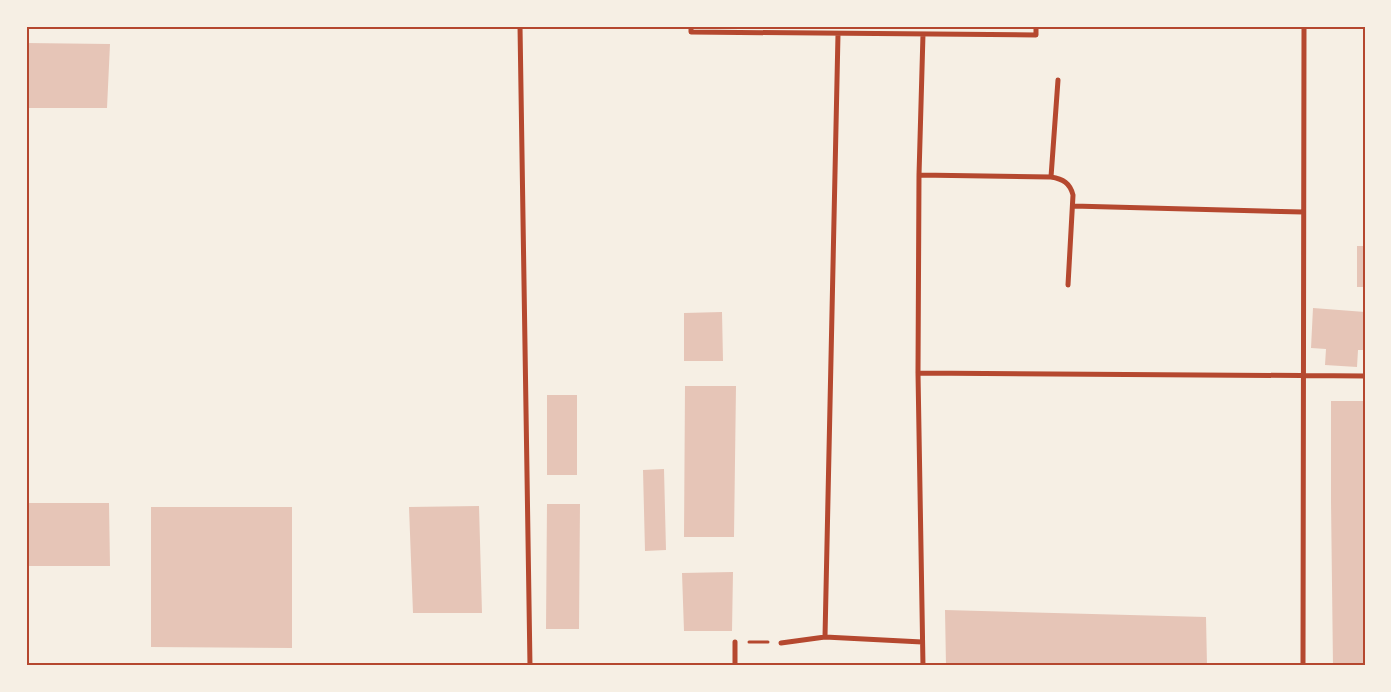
<svg xmlns="http://www.w3.org/2000/svg" width="1391" height="692" font-family="Signika,sans-serif">
	<rect width="100%" height="100%" fill="#f6efe4"/>
	<path fill="#e6c5b7" d="M26 43 110 44 107 108H26Z
		M1357 246H1365V287H1357Z
		M1313 308 1365 312V350H1358L1357 367 1325 365 1326 349 1311 348Z
		M722 312 723 361H684V313Z
		M685 386H736L734 537H684Z
		M547 395H577V475H547Z
		M1331 401H1365V666H1333L1331 501Z
		M664 469 666 550 645 551 643 470Z
		M26 503H109L110 566H26Z
		M547 504H580L579 629H546Z
		M479 506 482 613H413L409 507Z
		M151 507H292V648L151 647Z
		M733 572 732 631H684L682 573Z
		M945 610 1206 617 1207 666H946Z"/>
	<g fill="none" stroke-linecap="round" stroke-linejoin="round">
		<path stroke="#b5482f" stroke-width="3" d="M749 642H768"/>
		<path stroke="#b5482f" stroke-width="5" d="M520 26 530 666
			M691 26V32L1036 35V26
			M919 175 1051 177C1063 179 1070 183 1073 195L1068 285
			M1051 177 1058 80
			M1073 206 1303 212
			M918 373 1365 376
			M825 637 838 34
			M781 643 825 637 922 642
			M735 666V642
			M923 666 918 373 919 175 923 34
			M1303 666 1304 26"/>
	</g>
	<rect width="1391" height="692" fill="none" stroke="#f6efe4" stroke-width="55"/>
	<rect x="28" y="28" width="1336" height="636" fill="none" stroke="#b5482f" stroke-width="2"/>
</svg>
